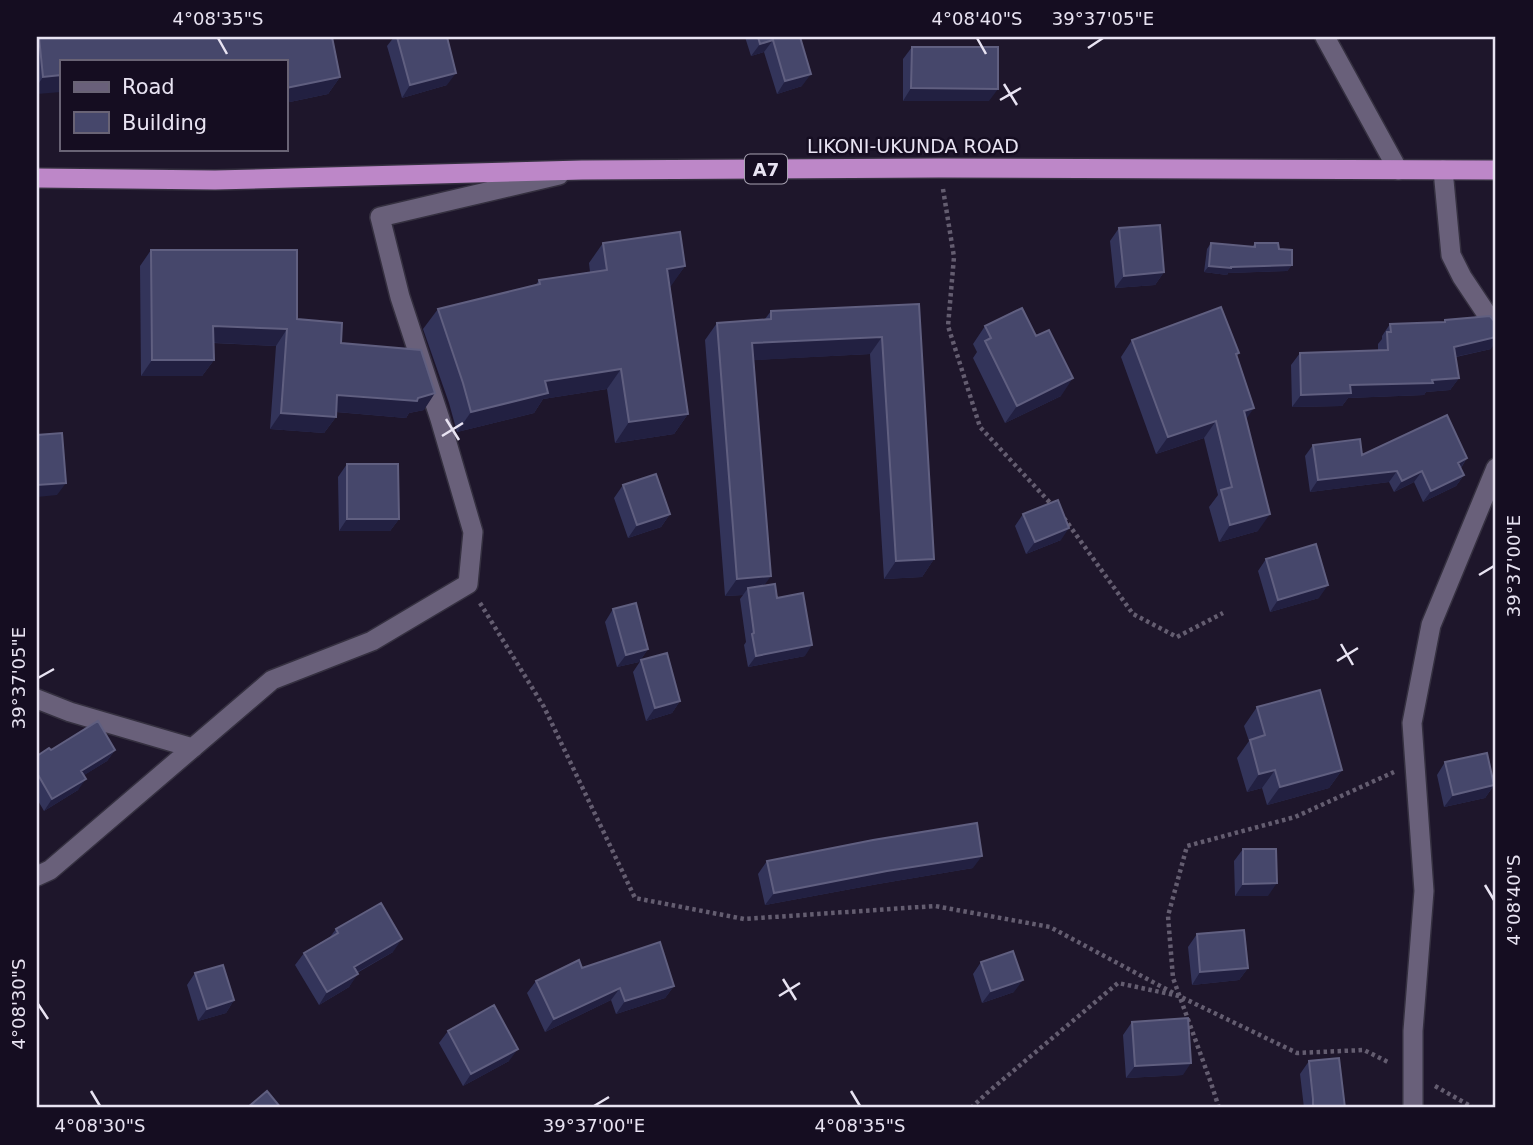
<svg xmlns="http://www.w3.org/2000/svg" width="1533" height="1145" font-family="'DejaVu Sans',sans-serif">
	<rect width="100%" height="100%" fill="#1e162b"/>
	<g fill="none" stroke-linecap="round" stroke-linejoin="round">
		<defs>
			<path id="minor" d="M1325 37 1398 170
				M1443 170 1451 255 1462 277 1496 328
				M37 699 70 712 193 748
				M37 876 50 870 272 680 372 641 468 584 473 532 440 419 400 297 380 217 559 175
				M1413 1108V1031L1424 891 1412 723 1431 625 1496 468"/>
			<path id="trunk" d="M37 178 215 180 582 170 939 168 1496 170"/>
		</defs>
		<use href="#minor" stroke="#353040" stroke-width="22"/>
		<use href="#trunk" stroke="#353040" stroke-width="22"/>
		<path stroke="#645d70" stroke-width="4.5" stroke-dasharray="3.5 3.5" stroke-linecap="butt" d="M943 189 954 257 948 326 980 427 1053 506
			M1064 518 1133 614 1177 637 1223 613
			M480 603 544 707 635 898 744 919 935 906 1050 927 1179 996
			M1435 1086 1474 1108
			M971 1108 987 1093 1118 983 1179 996 1297 1053 1364 1050 1390 1063
			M1219 1108 1211 1083 1173 978 1168 916 1187 846 1295 817 1394 772"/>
		<use href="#minor" stroke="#69607a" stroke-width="19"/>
		<use href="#trunk" stroke="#bd87c8" stroke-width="19"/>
	</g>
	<path fill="#33345a" d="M37 37H332L340 77 328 94 285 103V61H61L37 94Z
		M394 37H447V85L402 98 387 46Z
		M745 37H800L802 86 777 94 764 52 751 56Z
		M912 47 989 101H903V59Z
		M1119 228 1164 272 1155 285 1115 288 1110 241Z
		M603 243 685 266 670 286 688 414 674 434 615 443 607 389 543 399 534 413 457 432 449 403 423 329 438 309 536 285 539 280 590 272 589 263Z
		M1211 243 1252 247 1255 243 1279 249 1292 265 1287 271 1228 273 1227 275 1204 272 1207 249Z
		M151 250 297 319 341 343 424 410 409 413 406 418 336 412V417L324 433 270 429 276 346 213 343 214 360 202 376H141L140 266Z
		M919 304 934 559 922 577 884 579 870 354 754 360 764 586 777 598 805 656 748 667 744 645 746 642 740 599 743 595 725 596 705 340 717 323 765 319 771 311Z
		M1445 320 1491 349 1456 357 1459 378 1450 390 1426 392 1424 395 1348 398 1342 406 1292 407 1291 365 1300 353 1378 351V344L1382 339V336L1390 324 1444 322Z
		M985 326 1036 336 1061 396 1005 423 973 358 977 352 973 344Z
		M1132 340 1239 353 1236 357 1246 419 1258 531 1219 542 1209 507 1218 495 1204 438 1156 454 1121 357Z
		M1313 445 1362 455 1467 458 1461 468 1464 475 1456 486 1423 502 1414 482 1394 492 1389 482 1310 492 1305 456Z
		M347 464 399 519 390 531H339L338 477Z
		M623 485 670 514 661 527 628 538 614 498Z
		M1023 514 1061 540 1026 554 1015 526Z
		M1266 559 1319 598 1270 612 1258 571Z
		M613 609 648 649 639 662 617 667 605 622Z
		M641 660 680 701 672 713 646 721 633 672Z
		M1257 707 1342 770 1329 788 1267 805 1262 788 1247 792 1237 758 1249 741 1244 726Z
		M51 750H115L107 761 84 775 78 790 44 811 37 799V756Z
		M1445 762 1494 785 1485 798 1444 807 1437 775Z
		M1243 849 1268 896H1235L1234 861Z
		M767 861 973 868 878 884 765 905 758 874Z
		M336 929 393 952 357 973 349 987 319 1005 295 965 304 953 330 937Z
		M1197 934 1248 968 1239 980 1192 985 1188 947Z
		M981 962 1014 992 982 1003 973 974Z
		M582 968 674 986 665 998 616 1014 611 1000 545 1032 527 993 536 981Z
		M195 973 234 1000 226 1013 198 1021 187 985Z
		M1132 1022 1183 1075 1126 1078 1123 1035Z
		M448 1031 509 1061 463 1086 439 1043Z
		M1309 1061 1345 1108H1304L1300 1074Z"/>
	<path fill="#222041" d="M773 40 764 52 751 56 760 44Z
		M456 73 447 85 402 98 410 85Z
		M811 74 802 86 777 94 785 81Z
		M61 75V92L37 94V86L43 77Z
		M340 77 328 94 285 103 286 88Z
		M911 88 998 89 989 101H903Z
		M1292 265 1287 271 1228 273 1227 275 1204 272 1209 266 1231 267Z
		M685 266 671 286 653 289 667 269Z
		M1164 272 1155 285 1115 288 1124 276Z
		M213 326 287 329 276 346 202 342Z
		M882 337 870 354 740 361 752 343Z
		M1496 337V341L1491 349 1445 359 1454 347Z
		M152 360H214L202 376H141Z
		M621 369 607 389 543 399 534 413 457 432 471 412 545 381Z
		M1073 378 1061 396 1005 423 1017 406Z
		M1459 378 1450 390 1426 392 1424 395 1348 398 1342 406 1292 407 1301 395 1350 385Z
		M435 393 424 410 409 413 406 418 326 411 337 395 418 398Z
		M1254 408 1242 425 1244 411Z
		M281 413 336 417 324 433 270 429Z
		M688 414 674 434 615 443 629 422Z
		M1216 421 1204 438 1156 454 1168 437Z
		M1467 458 1459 470 1458 463Z
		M1397 471 1389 482 1310 492 1318 480Z
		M1422 471 1414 482 1394 492 1402 481Z
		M1464 475 1456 486 1423 502 1431 491Z
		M66 483 57 495 37 497V485Z
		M670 514 661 527 628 538 637 525Z
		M1270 514 1258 531 1219 542 1230 525Z
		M347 519H399L390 531H339Z
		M1069 528 1061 540 1026 554 1035 542Z
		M934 559 922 577 884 579 896 561Z
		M771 576 758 594 748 588 743 595 725 596 737 579Z
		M1328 585 1319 598 1270 612 1278 600Z
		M812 645 805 656 748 667 756 656Z
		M648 649 639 662 617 667 626 655Z
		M680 701 672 713 646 721 655 708Z
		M115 750 107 761 73 782 81 771Z
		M1275 770 1262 788 1247 792 1259 774Z
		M1342 770 1329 788 1267 805 1280 787Z
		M86 779 78 790 44 811 52 799Z
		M1494 785 1485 798 1444 807 1453 795Z
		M982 856 973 868 878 884 765 905 774 893 887 871Z
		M1277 883 1268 896H1235L1243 884Z
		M402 939 393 952 345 979 354 967Z
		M1248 968 1239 980 1192 985 1200 972Z
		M358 974 349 987 319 1005 327 992Z
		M1023 980 1014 992 982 1003 991 991Z
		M674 986 665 998 616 1014 625 1001Z
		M620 988 611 1000 545 1032 554 1019Z
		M234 1000 226 1013 198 1021 207 1009Z
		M518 1049 509 1061 463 1086 471 1074Z
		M1191 1063 1183 1075 1126 1078 1135 1066Z"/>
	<path fill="#46476b" stroke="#605f80" stroke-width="2" d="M39 37H332L340 77 286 88 285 61H61V75L43 77Z
		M397 37H447L456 73 410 85Z
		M758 37H800L811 74 785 81 773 40 760 44Z
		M912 47H998V89L911 88Z
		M1160 225 1164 272 1124 276 1119 228Z
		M680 232 685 266 667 269 688 414 629 422 621 369 545 381 548 393 471 412 463 383 438 309 540 284 539 280 607 270 603 243Z
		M1211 243 1255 247V243H1278L1279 249 1292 250V265L1231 267V268L1209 266Z
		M151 250H297V319L342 323 341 343 421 350 435 393 418 398 417 401 337 395 336 417 281 413 287 329 213 326 214 360H152Z
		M919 304 934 559 896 561 882 337 752 343 771 576 737 579 717 323 771 319V311Z
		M1221 307 1239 353 1236 354 1254 408 1244 411 1270 514 1230 525 1221 490 1232 487 1216 421 1168 437 1132 340Z
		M1022 308 1036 336 1049 330 1073 378 1017 406 985 341 991 338 985 326Z
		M1490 316 1496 323V337L1454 347 1459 378 1432 380 1433 383 1350 385 1351 393 1301 395 1300 353 1388 350 1387 332H1391L1390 324 1445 322V320Z
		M1447 415 1467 458 1458 463 1464 475 1431 491 1422 471 1402 481 1397 471 1318 480 1313 445 1360 439 1362 455Z
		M62 433 66 483 37 485V435Z
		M347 464H398L399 519H347Z
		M656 474 670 514 637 525 623 485Z
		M1058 500 1069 528 1035 542 1023 514Z
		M1316 544 1328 585 1278 600 1266 559Z
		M775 584 777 598 803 593 812 645 756 656 752 634 754 633 748 588Z
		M636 603 648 649 626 655 613 609Z
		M667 653 680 701 655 708 641 660Z
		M1320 690 1342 770 1280 787 1275 770 1259 774 1250 740 1265 735 1257 707Z
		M98 721 115 750 81 771 86 779 52 799 37 773V756L49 748 51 750Z
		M1487 753 1494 785 1453 795 1445 762Z
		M977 823 982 856 887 871 774 893 767 861 873 840Z
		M1243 849H1276L1277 883 1243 884Z
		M381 903 402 939 354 967 358 974 327 992 304 953 338 933 336 929Z
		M1244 930 1248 968 1200 972 1197 934Z
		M660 942 674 986 625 1001 620 988 554 1019 536 981 579 960 582 968Z
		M1013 951 1023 980 991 991 981 962Z
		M223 965 234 1000 207 1009 195 973Z
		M494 1005 518 1049 471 1074 448 1031Z
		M1188 1018 1191 1063 1135 1066 1132 1022Z
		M1339 1058 1345 1108H1313V1099L1309 1061Z
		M267 1091 281 1108H247Z"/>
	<path fill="none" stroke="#e8e3f2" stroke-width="2.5" d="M218 38 227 54M977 38 986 54M1088 48 1103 38M1004 84 1017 105M1000 100 1021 88M446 419 459 440M442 436 463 423M1479 575 1494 566M1341 644 1353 665M1337 661 1358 648M38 678 54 669M1485 885 1494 900M783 979 796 1000M779 996 800 983M38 1004 48 1019M91 1091 100 1106M851 1091 860 1106M594 1106 609 1097"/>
	<g text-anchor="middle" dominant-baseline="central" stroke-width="5" stroke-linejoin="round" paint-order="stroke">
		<rect fill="#150d21" stroke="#a9a3b3" stroke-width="2" x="745" y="154.5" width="42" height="29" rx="5"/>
		<g font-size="18" font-weight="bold" fill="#e8e3f2">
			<text x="766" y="169">A7</text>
		</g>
		<g font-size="19" fill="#e8e3f2" stroke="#150d21">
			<text x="913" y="146">LIKONI-UKUNDA ROAD</text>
		</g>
	</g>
	<rect width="1533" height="1145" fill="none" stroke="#150d21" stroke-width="77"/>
	<rect x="60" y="60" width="228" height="91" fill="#150d21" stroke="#696375" stroke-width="2"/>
	<rect x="74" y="82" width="35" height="10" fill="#69607a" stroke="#696375" stroke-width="2"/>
	<text x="122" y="94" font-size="21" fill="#e8e3f2">Road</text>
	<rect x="74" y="112" width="35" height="21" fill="#46476b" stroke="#696375" stroke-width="2"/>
	<text x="122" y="130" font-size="21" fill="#e8e3f2">Building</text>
	<rect x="38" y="38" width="1456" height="1068" fill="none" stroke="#e8e3f2" stroke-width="2.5"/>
	<g font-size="18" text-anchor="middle" fill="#e8e3f2">
		<text x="218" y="25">4°08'35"S</text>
		<text x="977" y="25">4°08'40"S</text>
		<text x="1103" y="25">39°37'05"E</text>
		<text transform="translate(1514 566) rotate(-90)" y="6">39°37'00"E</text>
		<text transform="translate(19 678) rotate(-90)" y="6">39°37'05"E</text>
		<text transform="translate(1514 900) rotate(-90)" y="6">4°08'40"S</text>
		<text transform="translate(19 1004) rotate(-90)" y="6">4°08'30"S</text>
		<text x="100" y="1132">4°08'30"S</text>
		<text x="594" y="1132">39°37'00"E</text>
		<text x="860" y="1132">4°08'35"S</text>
	</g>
</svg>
